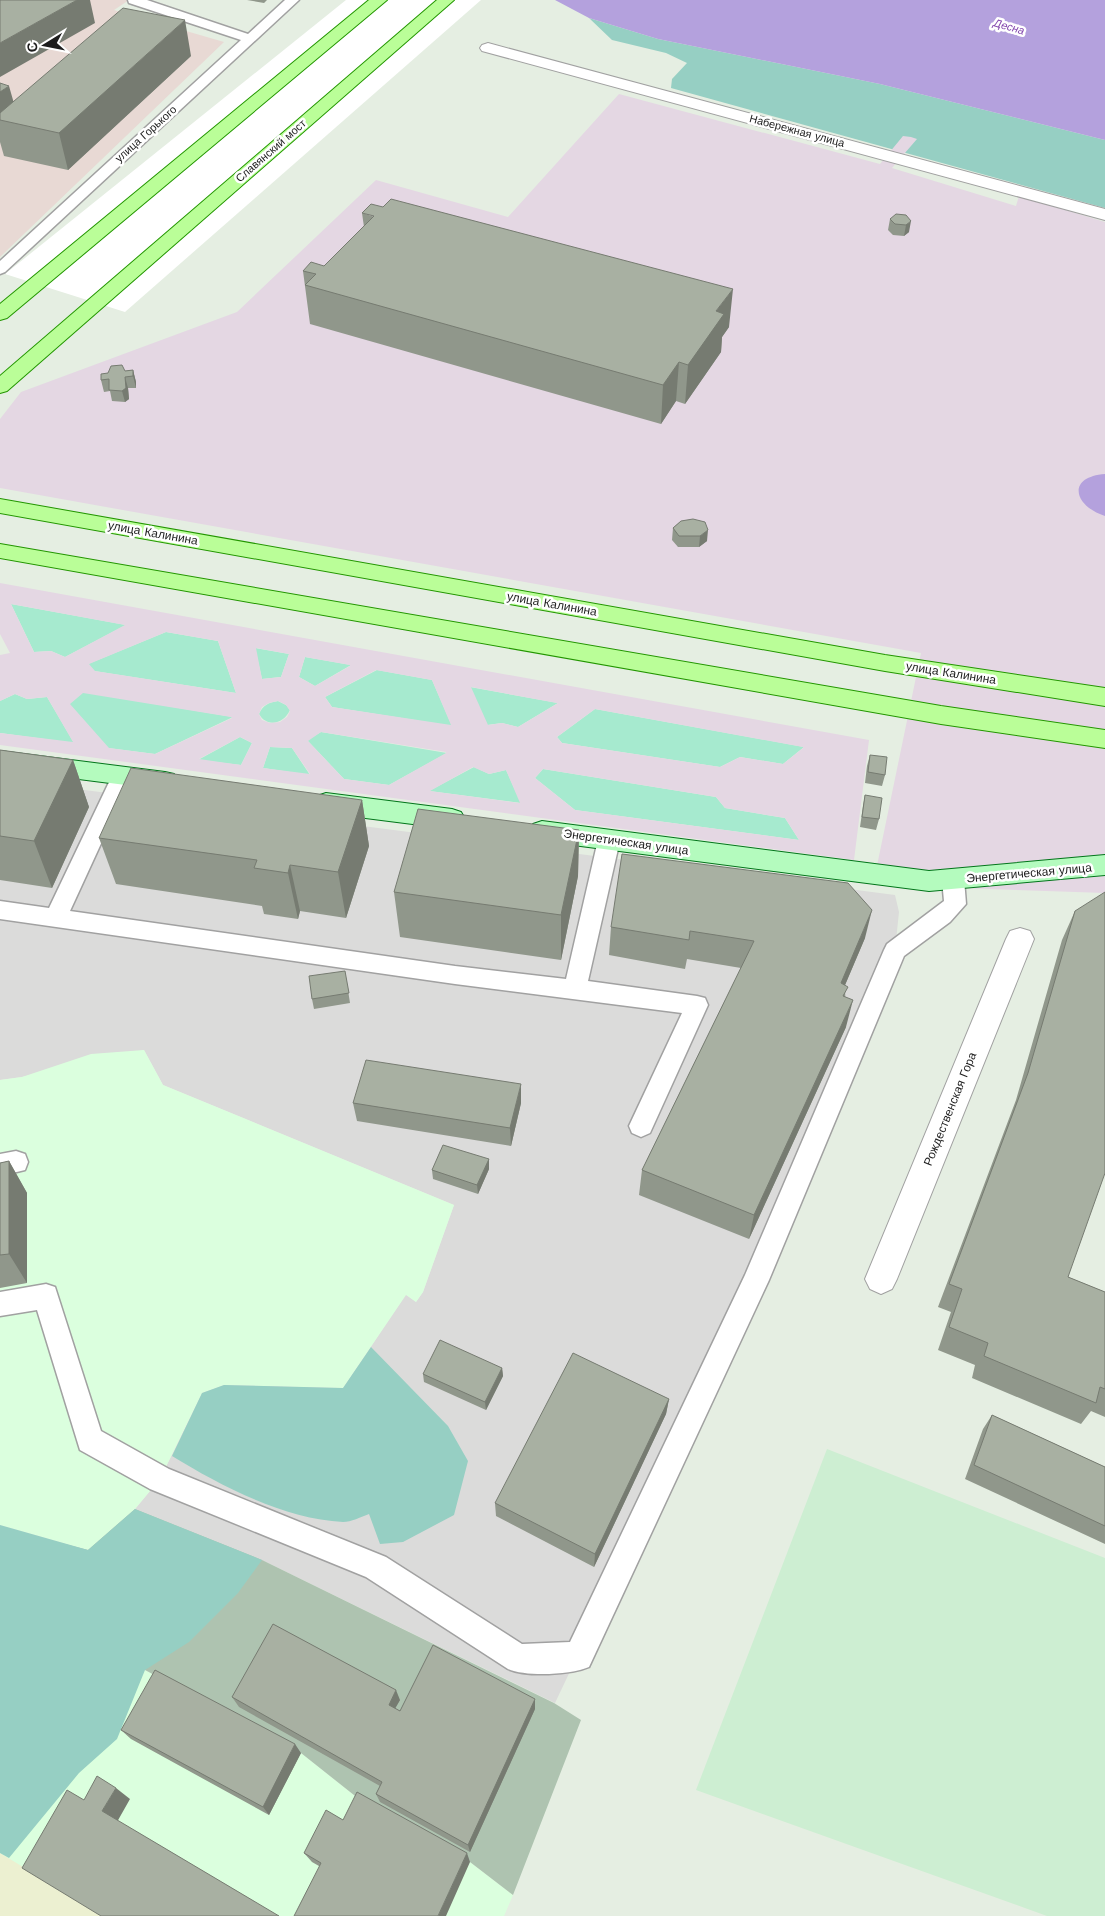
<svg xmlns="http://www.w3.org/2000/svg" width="1105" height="1916" font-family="'Work Sans',sans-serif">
	<rect width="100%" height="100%" fill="#e5eee2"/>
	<path fill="#dbdbda" d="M0 779 895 895 899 912 895 950 756 1280 555 1703 268 1563 135 1509 160 1479 202 1393 224 1385 343 1388 406 1294 416 1302 423 1292 454 1205 163 1085 144 1050 22 1077 0 1080Z"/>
	<path fill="#ecf0d1" d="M0 1853 40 1876 104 1916H0Z"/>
	<path fill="#e8d9d4" d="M0 0H129L114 10 224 42 0 257Z"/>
	<path fill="#dbffde" d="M144 1050 163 1085 454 1205 423 1292 416 1302 406 1295 343 1388 224 1385 202 1393 160 1479 135 1509 88 1550 0 1525V1080L22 1077 91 1054Z
		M145 1670 301 1753 364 1803 470 1862 513 1895 504 1916H104L0 1853V1764Z"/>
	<path fill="#aec3b0" d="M135 1509 262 1560 554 1703 581 1720 513 1895 470 1862 364 1803 301 1753 145 1670 30 1535 88 1550Z"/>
	<path fill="#cdeed2" d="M827 1449 1105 1558V1916H1047L696 1790Z"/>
	<path fill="#a6eacf" d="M11 604 126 625 65 657 51 651 34 652Z
		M166 632 218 641 236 693 94 671 88 664Z
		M255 648 289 654 281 677 262 679Z
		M305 657 351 665 315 686 299 677Z
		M377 670 432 680 452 726 332 707 325 697Z
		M470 687 558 703 518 727 502 723 487 725Z
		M83 692 233 717 155 754 108 748 69 704Z
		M15 694 27 699 47 697 74 743 0 733V701Z
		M278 701 286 705 290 710C284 724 267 728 259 714 263 705 268 703 278 701Z
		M595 709 804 747 783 764 740 757 720 767 562 743 557 737Z
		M321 732 447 753 389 785 344 779 307 740Z
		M240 737 252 743 241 765 198 760Z
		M270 747 292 748 310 775 263 768Z
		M474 767 489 774 506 770 521 803 429 791Z
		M543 769 716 797 725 808 785 818 799 840 575 810 535 778Z"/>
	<path fill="#96cfc3" d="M589 18 658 39 880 84 1105 140V208L671 88 672 79 687 63 666 53 612 40Z
		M371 1347 448 1426 468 1461 454 1515 403 1542 380 1544 369 1514C361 1517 351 1522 343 1522 284 1519 221 1486 172 1456L202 1393 224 1385 343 1388Z
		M135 1509 262 1560 238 1593 189 1642 145 1670 117 1739 79 1773 9 1858 0 1853V1525L88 1550Z"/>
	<path fill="#e4d7e3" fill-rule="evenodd" d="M619 94 880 164 903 136 911 137 917 139 892 168 1016 206 1019 196 1105 222V893L873 885 921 653 0 488V419L21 392 237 312 376 180 508 217Z
		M0 583 869 740 854 860 0 745V733L73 742 47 697 27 699 15 694 0 701V655L10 653 0 634ZM11 604 125 625 65 657 51 651 34 652ZM166 632 218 641 236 693 95 671 89 664ZM256 648 289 654 281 677 262 679ZM305 657 350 665V666L315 686 299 677ZM376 670 432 680 451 725 332 707 325 697ZM471 687 557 703H558L518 727 502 723 488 725ZM83 693 231 717 232 718 155 754 109 748 70 704ZM278 701 286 705 290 711 287 717 280 722 270 723 262 720 259 714 262 707 269 703ZM595 709 803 747V748L783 764 740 757 720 767 562 743 557 737ZM321 732 446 752V753L389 785 344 779 308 741ZM240 737 252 743 241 765 199 759ZM270 747 292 748 310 774 263 768ZM473 767 489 774 506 770 520 803 430 791ZM543 769 716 797 725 808 785 818 799 840 575 810 535 778Z"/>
	<path fill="#b4a1dd" d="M555 0H1105V140L880 84 658 39 589 18Z
		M1105 474V516C1074 506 1066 477 1105 474Z"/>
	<path fill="#fff" d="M346 0H481L125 312 5 274Z"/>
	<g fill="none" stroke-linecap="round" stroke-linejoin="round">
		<defs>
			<path id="lane" d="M128 0H147L248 34 285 0H299L5 272 0 274V261L241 40 129 3Z
				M122 768 129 771 132 776 70 911 455 966 566 979 598 840 601 834 609 832 617 834 620 840 588 981 697 996 705 998 708 1005 650 1133 641 1137 632 1133 629 1126 682 1013 455 984 0 919V901L49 908 112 776 115 771Z
				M953 871 961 873 964 879 966 904 950 922 904 956 769 1280 589 1667C571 1675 526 1677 508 1669L366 1577 150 1489 80 1450 37 1310 0 1316V1292L46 1284 55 1287 101 1431 169 1469 386 1557 522 1644 570 1642 745 1275 884 950 887 944 944 901 942 879 945 873Z
				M16 1151 25 1154 28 1162 25 1170 0 1176V1154Z"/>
			<path id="street" d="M488 43 1105 209V220L482 51 480 48 482 45Z
				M1020 928 1030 931 1034 939 897 1279 892 1289 881 1294 870 1289 865 1279 1006 939 1010 931Z"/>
			<path id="secondary" d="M0 751 165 772 174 774 178 781 174 788 165 790 0 769Z
				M326 793 452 809 461 812 465 819 461 826 452 829 326 813 317 810 313 803 317 796Z
				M542 821 929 871 1105 855V875L929 891 542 841 533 838 529 831 533 824Z"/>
			<path id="primary" d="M369 0H387L7 318 0 320V304Z
				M437 0H454L7 391 0 393V376Z
				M0 499 885 655 1105 688V706L885 671 0 513Z
				M0 544 941 706 1105 730V748L941 724 0 558Z"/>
		</defs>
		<use href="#lane" stroke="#a1a1a1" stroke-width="3"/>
		<use href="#street" stroke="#a1a1a1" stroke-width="2"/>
		<use href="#secondary" stroke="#02751a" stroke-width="2"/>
		<use href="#primary" stroke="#239600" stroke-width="2"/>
		<use href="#lane" fill="#fff" fill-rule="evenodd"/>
		<use href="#street" fill="#fff" fill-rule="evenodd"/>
		<use href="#secondary" fill="#b4fbbe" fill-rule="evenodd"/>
		<use href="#primary" fill="#bafe98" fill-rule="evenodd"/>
	</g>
	<path fill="#90978b" d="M247 0H267L264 3Z
		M191 56 68 170 4 156 0 142V83L13 102Z
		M362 213 729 327 722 337 721 352 685 404 676 401 661 424 310 324 303 271 324 266 364 227Z
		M906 215 909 232 904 236 893 235 888 230 890 219Z
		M133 370 136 382V388H128L129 399 125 402 112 401 110 391 104 392 101 380 108 373Z
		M681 521 707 541 699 547H678L672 540 673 528Z
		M0 750 73 760 89 807 52 888 0 880Z
		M870 755 885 775 882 786 865 783 867 766Z
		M865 795 879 819 876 830 860 827 863 806Z
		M362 800 369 846 346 918 300 911 298 919 264 914 262 906 116 884 99 838Z
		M579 830 578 876 561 960 400 937 394 892Z
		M1075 911 1068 1277 1105 1292V1417L1091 1411 1081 1424 972 1378 975 1365 938 1350 951 1312 938 1307 1016 1100 1062 940Z
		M611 927 865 938 845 985 846 1027 749 1239 639 1195 642 1170 741 968 687 959 685 969 609 955Z
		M345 971 350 1003 314 1009 312 999Z
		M353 1103H521L511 1146 357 1121Z
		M489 1159V1169L478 1194 433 1179 432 1170Z
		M9 1161 27 1193V1283L0 1288V1163Z
		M502 1368 503 1376 486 1410 424 1382 423 1374Z
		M669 1399 666 1414 594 1567 496 1516 495 1503Z
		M992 1415 1105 1467V1544L965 1479 983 1429Z
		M232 1697 400 1700 395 1708 400 1711 535 1709 470 1852 380 1802 376 1794 380 1786 239 1707Z
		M121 1730 301 1753 269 1815 131 1739Z
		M343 1820 470 1862 319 1866 312 1862 304 1853Z"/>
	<path fill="#767b71" d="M77 0H90L95 23 0 77V43Z
		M185 20 191 56 68 170 59 133Z
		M9 86 15 107 0 116V92Z
		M911 221 909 232 904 236 906 225Z
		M733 289 729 327 722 337 721 352 685 404 688 365 716 311Z
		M679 362 676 401 661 424 663 385Z
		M133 370 136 382V388L133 376Z
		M125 377 128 388 129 399 125 402 122 391Z
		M708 530 707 541 699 547 700 536Z
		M73 760 89 807 52 888 34 841Z
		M362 800 369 846 346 918 338 872Z
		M579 830 578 876 561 960V915Z
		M290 865 300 911 298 919 288 873Z
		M872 910 865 938 834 1011 841 983Z
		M853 1000 846 1027 749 1239 754 1215Z
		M521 1084V1103L511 1146 510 1128Z
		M489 1159V1169L478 1194 477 1185Z
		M9 1161 27 1193V1283L9 1254Z
		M502 1368 503 1376 486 1410 485 1402Z
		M669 1399 666 1414 594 1567 595 1554Z
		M396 1690 400 1700 392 1714 389 1705Z
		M535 1699V1709L470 1852 468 1845Z
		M295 1744 301 1753 269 1815 263 1807Z
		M116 1788 130 1799 117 1822 102 1811Z
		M467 1853 470 1862 446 1916H438Z"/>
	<path fill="#a8b0a2" stroke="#767b71" d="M0 0H77L0 43Z
		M123 8 185 20 59 133 0 120V113Z
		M0 83 9 86 0 92Z
		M391 199 733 289 716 311 724 314 688 365 679 362 663 385 305 285 316 274 303 271 311 262 324 266 374 216 362 213 371 204 383 207Z
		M896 214 906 215 911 221 906 225 895 224 890 219Z
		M122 365 125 371 133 370V376L125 377 126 388 122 391 109 390V379L101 380V374L108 373 111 366Z
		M693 519 705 522 708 530 700 536H679L673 528 681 521Z
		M0 750 73 760 34 841 0 836Z
		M870 755 887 757 885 775 868 772Z
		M131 768 362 800 338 872 290 865 288 873 254 868 257 860 99 838Z
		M865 795 882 798 879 819 862 817Z
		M418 809 579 830 561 915 394 892Z
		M622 854 848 883 872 910 841 983 848 987 843 996 853 1000 754 1215 642 1170 754 941 690 931 689 940 611 927Z
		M1105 892V1173L1068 1277 1105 1292V1389L1100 1387 1096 1403 984 1356 988 1343 949 1327 962 1289 949 1284 1028 1073 1075 911Z
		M345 971 349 993 312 999 309 976Z
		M366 1060 521 1084 510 1128 353 1103Z
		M443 1145 489 1159 477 1185 432 1170Z
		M9 1161V1254L0 1255V1163Z
		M440 1340 502 1368 485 1402 423 1374Z
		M573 1353 669 1399 595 1554 495 1503Z
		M992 1415 1105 1467V1526L974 1465Z
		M273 1624 396 1690 389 1705 400 1711 433 1645 535 1699 468 1845 376 1794 382 1782 232 1697Z
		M155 1670 295 1744 263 1807 121 1730Z
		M97 1776 116 1788 102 1811 279 1916H101L22 1868 67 1790 84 1800Z
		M357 1792 467 1853 438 1916H294L321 1863 304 1853 326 1810 343 1820Z"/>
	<g text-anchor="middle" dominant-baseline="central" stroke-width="5" stroke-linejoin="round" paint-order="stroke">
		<g font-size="11" font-style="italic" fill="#8448ae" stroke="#fff">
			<text transform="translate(1009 27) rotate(16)">Десна</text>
		</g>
		<g font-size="11" fill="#1d1d1d" stroke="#fff">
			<text transform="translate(797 131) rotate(15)">Набережная улица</text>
			<text transform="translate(146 134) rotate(-42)">улица Горького</text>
			<text transform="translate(271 151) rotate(-41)">Славянский мост</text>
		</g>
		<g font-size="12" fill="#1d1d1d" stroke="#fff">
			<text transform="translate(153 533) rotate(10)">улица Калинина</text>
			<text transform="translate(552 604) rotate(10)">улица Калинина</text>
			<text transform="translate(951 673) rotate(9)">улица Калинина</text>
			<text transform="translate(626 842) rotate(8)">Энергетическая улица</text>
			<text transform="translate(1029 873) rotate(-5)">Энергетическая улица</text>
			<text transform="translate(950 1109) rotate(-68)">Рождественская Гора</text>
		</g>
	</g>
	<g transform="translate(45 45) rotate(260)" stroke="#ffffff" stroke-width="4" paint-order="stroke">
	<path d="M0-4L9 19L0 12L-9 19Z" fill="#1d1d1d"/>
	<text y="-8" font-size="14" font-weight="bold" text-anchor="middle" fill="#1d1d1d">С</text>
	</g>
</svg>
